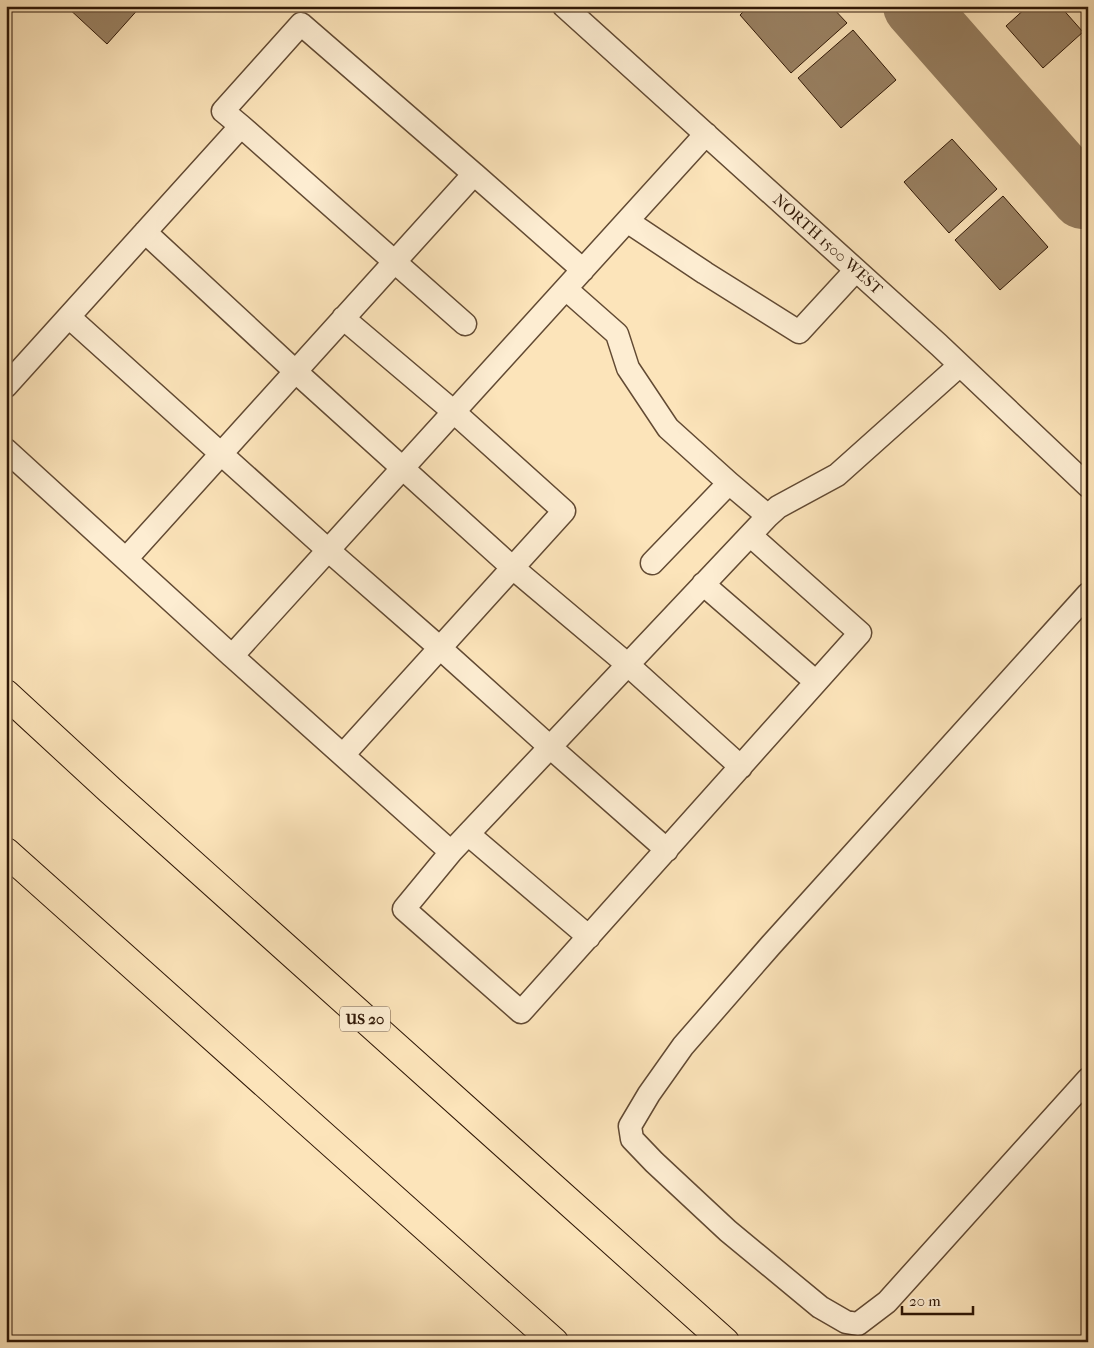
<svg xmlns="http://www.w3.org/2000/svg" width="1094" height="1348" font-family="'IM FELL French Canon',serif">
	<rect width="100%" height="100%" fill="#fce4ba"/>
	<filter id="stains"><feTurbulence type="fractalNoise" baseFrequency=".004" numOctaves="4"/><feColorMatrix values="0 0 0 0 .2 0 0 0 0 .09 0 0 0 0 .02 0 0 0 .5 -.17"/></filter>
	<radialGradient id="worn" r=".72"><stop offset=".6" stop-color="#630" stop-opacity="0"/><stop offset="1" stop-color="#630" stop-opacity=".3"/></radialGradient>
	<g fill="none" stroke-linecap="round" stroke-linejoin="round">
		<path stroke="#967e60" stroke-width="64" d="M915 6 1083 197"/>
	</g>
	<path fill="#9a8264" stroke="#2f1706" d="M66 6H141L107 44Z
		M749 6H831L847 23 791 73 740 15Z
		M1028 6H1060L1083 32 1043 68 1006 26Z
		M853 30 896 80 841 128 798 78Z
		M952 139 997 189 949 233 904 182Z
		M1003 196 1048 247 1000 290 955 240Z"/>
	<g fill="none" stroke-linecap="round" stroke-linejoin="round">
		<defs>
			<path id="minor" d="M564 6 939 345 1088 486
				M706 134 232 656 451 852 768 516 778 507 837 475 960 365
				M474 174 583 270
				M627 221 705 273 799 332 856 270
				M145 232 295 371 513 568 627 664 741 767
				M566 289 617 334 628 368 668 428 729 483
				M69 317 328 550 440 648 550 747 667 850
				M6 386 241 126 465 324
				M6 450 232 656
				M126 559 474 174 301 24 223 111 241 126
				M652 563 729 483 768 516
				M703 584 816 682
				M1088 594 771 945 683 1046 649 1094 630 1126 632 1139 654 1162 728 1231 820 1307 846 1322 858 1324 887 1302 1088 1079
				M343 755 564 511 454 412 343 318
				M468 834 589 937
				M451 852 404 909 521 1012 860 633 750 535"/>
			<path id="highway" d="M6 694 110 790 725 1342
				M6 852 554 1342"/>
		</defs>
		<use href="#minor" stroke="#624a33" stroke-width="25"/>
		<use href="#highway" stroke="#2f1706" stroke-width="30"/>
		<use href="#minor" stroke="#fdedd2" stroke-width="22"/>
		<use href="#highway" stroke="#fce4ba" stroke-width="28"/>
	</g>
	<g text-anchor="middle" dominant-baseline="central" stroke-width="4" stroke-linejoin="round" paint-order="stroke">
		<rect fill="#fdedd2" stroke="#6d5743" stroke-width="1" x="340" y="1006.5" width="50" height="25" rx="4"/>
		<g font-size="15" font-weight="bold" fill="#2f1706">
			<text x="365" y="1019">US 20</text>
		</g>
		<g font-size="16" fill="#2f1706" stroke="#fdedd2">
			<text transform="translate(828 244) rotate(42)">NORTH 1500 WEST</text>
		</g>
	</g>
	<rect width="1094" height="1348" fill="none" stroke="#fce4ba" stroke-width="25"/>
	<rect x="8" y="8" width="1079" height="1333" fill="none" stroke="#2f1706" stroke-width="2.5"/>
	<rect x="12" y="12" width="1069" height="1323" fill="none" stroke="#2f1706"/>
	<path d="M902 1306v8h71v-8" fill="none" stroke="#2f1706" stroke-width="2.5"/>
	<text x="909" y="1306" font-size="15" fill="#2f1706" stroke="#fdedd2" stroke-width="4" paint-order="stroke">20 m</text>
	<rect width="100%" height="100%" filter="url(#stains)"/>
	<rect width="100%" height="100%" fill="url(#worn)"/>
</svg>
